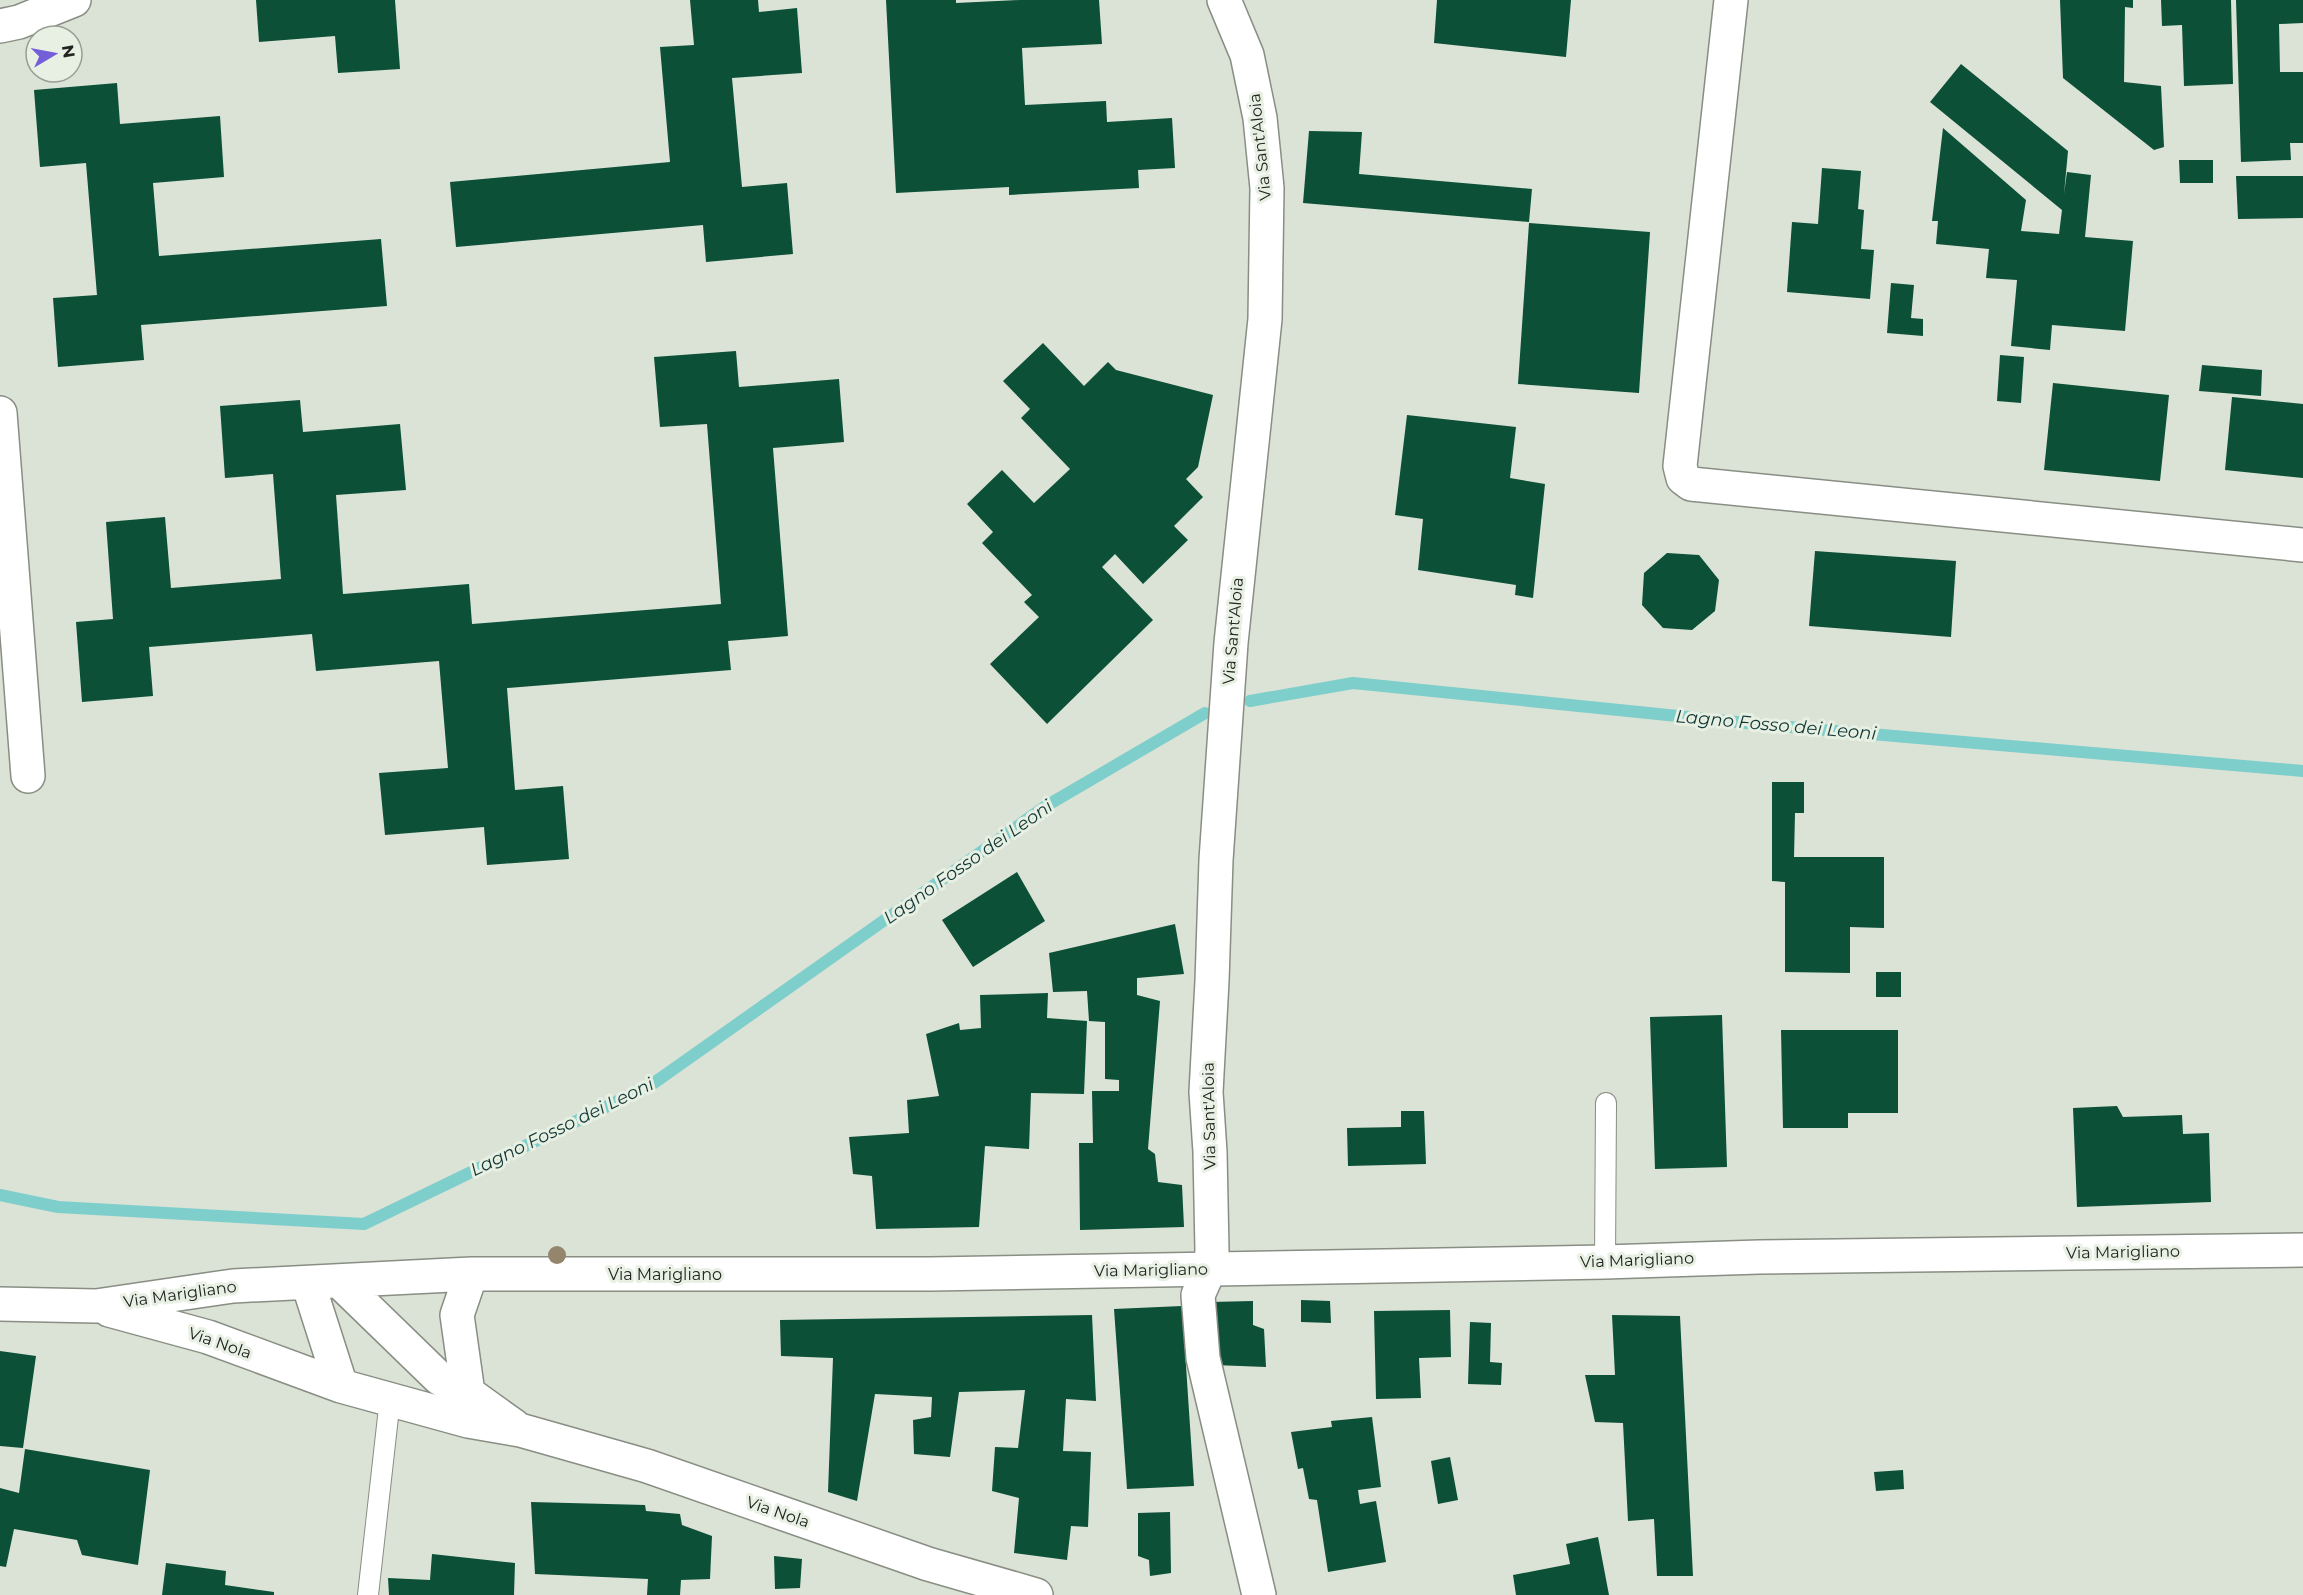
<svg xmlns="http://www.w3.org/2000/svg" width="2303" height="1595" font-family="Montserrat,sans-serif">
	<rect width="100%" height="100%" fill="#dbe2d6"/>
	<g fill="none" stroke-linecap="round" stroke-linejoin="round">
		<path stroke="#7ececc" stroke-width="12" d="M1250 701 1353 683 1766 725 2303 771
			M0 1195 58 1207 364 1224 651 1085 1046 806 1205 713"/>
	</g>
	<path fill="#0b5037" d="M256 0H395L400 69 338 73 335 36 259 42Z
		M690 0H758L759 12 797 8 802 73 732 78 742 187 787 183 793 254 706 262 703 225 456 247 450 182 670 162 660 47 694 45Z
		M886 0H956V3L1020 0H1099L1102 44 1022 48 1025 105 1106 101 1107 122 1172 118 1175 168 1138 170 1139 188 1009 195V187L896 193Z
		M1437 0H1571L1566 57 1434 43Z
		M2060 0H2133V8L2125 7 2124 82 2161 86 2164 147 2154 150 2063 78Z
		M2161 0H2231L2233 84 2184 86 2182 25 2162 26Z
		M2236 0H2303V23L2279 24 2280 72H2303V143H2290L2291 160 2241 162Z
		M1961 64 2068 151 2064 194 2067 172 2091 175 2085 237 2133 241 2125 331 2052 325 2050 350 2011 346 2017 280 1986 278 1989 249 1936 244 1938 221H1932L1943 128 2026 200 2021 231 2059 234 2062 210 1930 102Z
		M117 83 120 124 220 116 224 177 153 183 159 256 381 239 387 306 141 325 144 360 58 367 53 298 97 295 86 163 40 167 34 90Z
		M1309 131 1362 132 1359 174 1532 189 1529 222 1303 203Z
		M2179 160H2213V183H2180Z
		M1822 168 1861 171 1858 209 1864 210 1861 249 1874 250 1870 299 1787 292 1792 222 1818 224Z
		M2236 176H2303V218L2238 219Z
		M1529 223 1650 232 1639 393 1518 384Z
		M1891 283 1914 285 1911 318 1923 319V336L1887 333Z
		M1043 343 1084 386 1108 362 1116 370 1213 395 1198 467 1186 479 1203 497 1174 526 1188 540 1143 584 1115 554 1102 567 1153 620 1047 724 990 664 1039 617 1024 602 1032 595 982 543 993 532 967 504 1002 470 1034 503 1070 469 1021 418 1030 409 1003 381Z
		M736 351 739 387 839 379 844 442 773 448 788 636 728 641 731 670 507 688 515 790 563 786 569 859 487 865 484 827 385 835 379 773 448 768 439 661 316 671 312 634 149 647 153 696 82 702 76 622 113 619 106 522 165 517 171 588 281 579 273 474 225 478 220 406 300 400 303 432 400 424 406 490 336 495 343 594 469 584 472 624 721 604 707 424 660 427 654 357Z
		M2000 355 2024 357 2021 403 1997 401Z
		M2202 365 2262 370 2261 396 2199 391Z
		M2053 383 2169 395 2160 481 2044 470Z
		M2232 397 2303 404V478L2225 470Z
		M1407 415 1516 427 1510 478 1545 484 1533 598 1515 595 1516 585 1418 570 1423 519 1395 515Z
		M1815 551 1956 561 1951 637 1809 626Z
		M1667 553 1699 555 1719 580 1715 611 1692 630 1663 628 1642 605 1644 573Z
		M1772 782H1804V813H1795L1794 857H1884V928L1850 927V973L1785 972V882L1772 881Z
		M1017 872 1045 921 973 967 942 920Z
		M1175 924 1184 974 1137 978V995L1160 1001 1148 1149 1155 1154 1158 1182 1182 1185 1184 1227 1080 1230 1079 1143H1093L1092 1091H1119V1080L1105 1079V1022L1089 1021 1087 991 1053 992 1049 953Z
		M1876 972H1901V997H1876Z
		M1048 993 1047 1018 1087 1021 1084 1094 1031 1093 1029 1149 985 1146 979 1227 876 1229 872 1176 853 1174 849 1137 909 1133 907 1100 939 1096 926 1034 959 1023 960 1030 981 1028 980 995Z
		M1722 1015 1727 1167 1655 1169 1650 1017Z
		M1781 1030H1898V1113H1848V1128H1783Z
		M2117 1106 2123 1117 2182 1115 2183 1134 2209 1133 2211 1202 2077 1207 2073 1108Z
		M1401 1111H1424L1426 1164 1348 1166 1347 1128 1401 1127Z
		M1301 1300 1330 1301 1331 1323 1301 1322Z
		M1253 1301V1325L1264 1329 1266 1367 1214 1365 1210 1302Z
		M1182 1306 1194 1486 1127 1489 1114 1309Z
		M1450 1310 1451 1357 1419 1358 1421 1398 1376 1399 1374 1311Z
		M1092 1315 1096 1401 1066 1399 1063 1451 1091 1452 1088 1527 1071 1526 1067 1560 1014 1553 1019 1498 992 1491 995 1447 1018 1448 1025 1390 959 1392 950 1457 914 1454 913 1420 931 1417 932 1397 875 1394 857 1501 828 1492 833 1358 781 1356 780 1320Z
		M1612 1315 1680 1316 1693 1576H1657L1654 1519 1628 1521 1623 1423 1595 1422 1585 1375H1615Z
		M1470 1322 1491 1323 1490 1362 1502 1363 1501 1385 1468 1384Z
		M0 1351 36 1356 23 1448 0 1446Z
		M1372 1417 1381 1487 1358 1490 1360 1504 1376 1501 1386 1562 1328 1572 1317 1500 1309 1499 1303 1468 1298 1469 1291 1432 1332 1427 1331 1421Z
		M25 1449 150 1470 138 1565 82 1555 77 1540 14 1529 6 1567 0 1566V1488L19 1493Z
		M1450 1457 1458 1500 1438 1504 1431 1461Z
		M1903 1470 1904 1489 1876 1491 1874 1472Z
		M531 1502 645 1505 646 1511 680 1514 682 1525 712 1536 710 1579 681 1580 680 1595H647L648 1579 535 1574Z
		M1170 1512 1171 1573 1150 1576 1149 1560 1138 1556V1513Z
		M1598 1537 1609 1595H1516L1513 1575 1570 1564 1566 1544Z
		M432 1554 515 1563 514 1595H389L388 1578 430 1580Z
		M774 1556 802 1559 800 1588 775 1589Z
		M166 1563 226 1571 225 1585 274 1592V1595H162Z"/>
	<g fill="none" stroke-linecap="round" stroke-linejoin="round">
		<defs>
			<path id="lane" d="M1605 1262 1606 1103
				M368 1595 390 1399"/>
			<path id="street" d="M1224 0 1247 55 1260 118 1267 188 1265 319 1231 643 1216 860 1212 981 1206 1092 1210 1152 1212 1251 1210 1268 1198 1295 1203 1358 1259 1595
				M1731 0 1680 466 1683 478 1691 484 2303 545
				M0 26 19 22 74 0
				M0 413 28 776"/>
			<path id="secondary" d="M471 1274 457 1315 468 1393 514 1426
				M339 1281 439 1378 468 1393
				M308 1283 341 1386
				M0 1304 96 1306 233 1286 471 1274H931L1605 1262 1759 1257 2303 1250
				M109 1310 208 1337 341 1386 468 1421 520 1430 647 1466 928 1564 1036 1595"/>
		</defs>
		<use href="#lane" stroke="#888e83" stroke-width="22"/>
		<use href="#street" stroke="#888e83" stroke-width="36"/>
		<use href="#secondary" stroke="#888e83" stroke-width="36"/>
		<use href="#lane" stroke="#fff" stroke-width="20"/>
		<use href="#street" stroke="#fff" stroke-width="33"/>
		<use href="#secondary" stroke="#fff" stroke-width="33"/>
	</g>
	<circle fill="#93866d" cx="557" cy="1255" r="9"/>
	<g text-anchor="middle" dominant-baseline="central" stroke-width="6" stroke-linejoin="round" paint-order="stroke">
		<g font-size="16" fill="#222420" stroke="#e8efe3">
			<text transform="translate(1260 147) rotate(-96)">Via Sant'Aloia</text>
			<text transform="translate(1233 631) rotate(-85)">Via Sant'Aloia</text>
			<text transform="translate(1209 1116) rotate(-91)">Via Sant'Aloia</text>
			<text transform="translate(2123 1252) rotate(-1)">Via Marigliano</text>
			<text transform="translate(1637 1260) rotate(-2)">Via Marigliano</text>
			<text transform="translate(1151 1270) rotate(-1)">Via Marigliano</text>
			<text x="665" y="1274">Via Marigliano</text>
			<text transform="translate(180 1294) rotate(-8)">Via Marigliano</text>
			<text transform="translate(220 1343) rotate(19)">Via Nola</text>
			<text transform="translate(778 1512) rotate(19)">Via Nola</text>
		</g>
		<g font-size="18" font-style="italic" fill="#113837" stroke="#e8efe3">
			<text transform="translate(1776 725) rotate(5)">Lagno Fosso dei Leoni</text>
			<text transform="translate(968 862) rotate(-35)">Lagno Fosso dei Leoni</text>
			<text transform="translate(562 1127) rotate(-26)">Lagno Fosso dei Leoni</text>
		</g>
	</g>
	<g transform="translate(54 54) rotate(80)"><circle r="28" fill="#e8efe3" stroke="#999e95" stroke-width="1.5"/>
	<path d="M0-4.5L10 22L0 15L-10 22Z" fill="#755fd9"/>
	<text y="-9" font-size="16" font-weight="bold" text-anchor="middle" fill="#222420">N</text>
	</g>
</svg>
